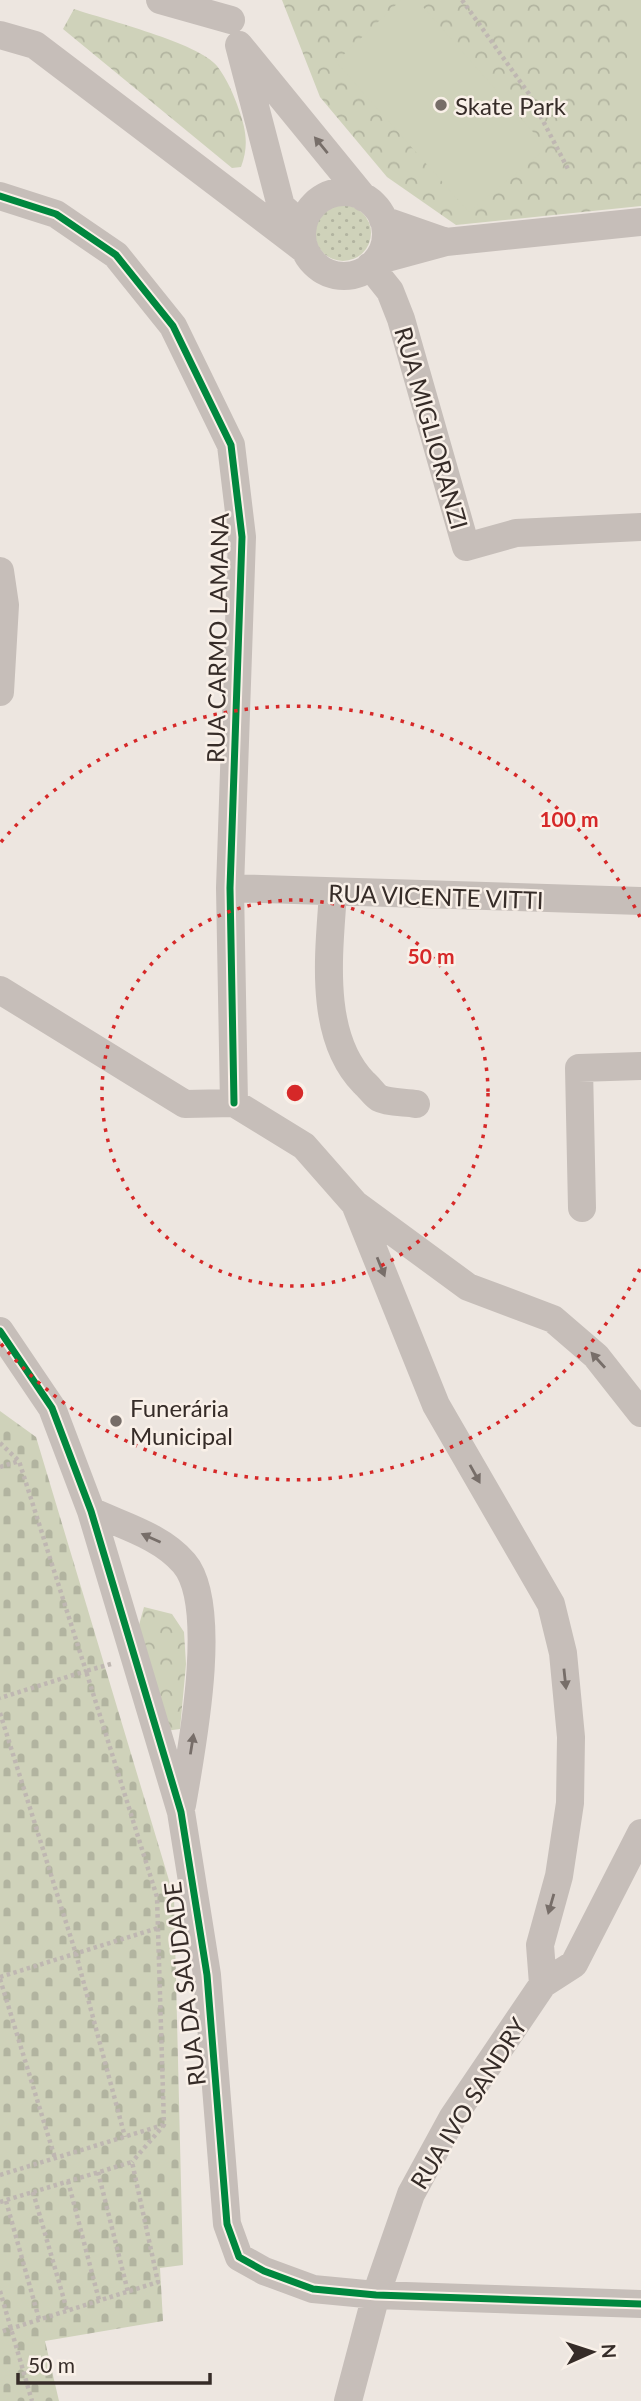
<svg xmlns="http://www.w3.org/2000/svg" width="641" height="2401" font-family="Lato,sans-serif">
	<defs>
		<pattern id="grass-dots" width="8" height="8" patternUnits="userSpaceOnUse" patternTransform="scale(1.75)"><rect width="8" height="8" fill="#cfd2ba"/><path d="M2 2h.1M6 6h.1" fill="none" stroke="#b2b4a0" stroke-width="1.8" stroke-linecap="round"/></pattern>
		<pattern id="cemetery-stones" width="16" height="16" patternUnits="userSpaceOnUse" patternTransform="scale(1.75)"><rect width="16" height="16" fill="#cfd2ba"/><path d="M2 7V4a2 2 0 0 1 4 0v3zM10 15v-3a2 2 0 0 1 4 0v3z" fill="#b2b4a0"/></pattern>
		<pattern id="park-crowns" width="20" height="18" patternUnits="userSpaceOnUse" patternTransform="scale(1.75)"><rect width="20" height="18" fill="#cfd2ba"/><path d="M2 6a3 3 0 1 1 6 0M12 15a3 3 0 1 1 6 0" fill="none" stroke="#b2b4a0"/></pattern>
	</defs>
	<rect width="100%" height="100%" fill="#ede6e0"/>
	<path fill="url(#grass-dots)" d="M315 233a28 28 0 1 1 56 0a28 28 0 1 1-56 0Z"/>
	<path fill="url(#cemetery-stones)" d="M0 1411 36 1437 174 1897 183 2265 160 2268 163 2321 45 2341 59 2401H0Z"/>
	<path fill="url(#park-crowns)" d="M282 0H641V206L456 225 387 177 320 97Z
		M74 9C106 20 199 43 217 66 227 79 234 95 239 110 246 130 249 146 241 167L232 168 63 29Z
		M144 1607 172 1614 184 1632 186 1664 180 1729 165 1731 137 1632Z"/>
	<path fill="#cfd2ba" d="M401 0H417L547 148 469 212 336 62Z
		M627 0H641V157H627Z"/>
	<g fill="none" stroke-linecap="round" stroke-linejoin="round">
		<path stroke="#bfb7b2" stroke-width="4.5" stroke-dasharray="3.5 3.5" stroke-linecap="butt" d="M462 0 529 94 568 169
			M0 1443 19 1461 86 1671 0 1698
			M0 1467 19 1461
			M111 1664 86 1671 157 1897 164 2125 132 2162
			M0 1713 76 1954 125 2137
			M0 1977 158 1928
			M0 1979 55 2158
			M98 2172 128 2292
			M0 2175 163 2125
			M68 2181 99 2300
			M33 2192 67 2310
			M6 2201 39 2319
			M0 2202 132 2162 158 2282 0 2332
			M0 2291 32 2401"/>
		<path stroke="#c6beb9" stroke-width="28" d="M160 0 231 20
			M0 35 35 45 305 250
			M302 234a42 42 0 1 1 84 0a42 42 0 1 1-84 0Z
			M0 196 56 214 116 255 173 326 231 445 242 537 230 888 234 1103
			M303 226 281 206 239 45 364 198
			M446 242 641 222
			M376 261 446 242 383 220
			M370 266 390 291 401 319 466 547 516 533 641 527
			M0 571 5 605 0 692
			M230 888 641 901
			M333 893C329 953 318 1036 364 1083 369 1087 374 1095 379 1098 388 1103 406 1102 416 1104
			M0 990 185 1104 234 1103 304 1146 355 1204 468 1287 553 1319 596 1356 641 1413
			M355 1204 436 1405 551 1604 563 1653 571 1737 570 1803 559 1876 540 1945 543 1984
			M582 1208 579 1068 641 1066
			M0 1331 52 1408 91 1511 181 1812 207 1975 227 2224 239 2257 264 2271 313 2289 376 2295 641 2304
			M91 1511C123 1526 161 1536 184 1563 220 1605 191 1752 182 1805
			M348 2401 376 2295 411 2194 453 2117 543 1984 574 1964 641 1833"/>
		<defs>
			<path id="cycleway" d="M0 196 56 214 116 255 173 326 231 445 242 537 230 888 234 1103
				M0 1331 52 1408 91 1511 181 1812 207 1975 227 2224 239 2257 264 2271 313 2289 376 2295 641 2304"/>
		</defs>
		<use href="#cycleway" stroke="#f9f0e8" stroke-width="11"/>
		<use href="#cycleway" stroke="#00873e" stroke-width="7"/>
	</g>
	<defs><path id="oneway-solid" d="M-6-.8H1V-3.2L6.5 0L1 3.2V.8H-6Z" transform="scale(1.75)"/></defs>
	<g fill="#776e69">
		<use href="#oneway-solid" transform="translate(321 145) rotate(-129)"/>
		<use href="#oneway-solid" transform="translate(381 1267) rotate(68)"/>
		<use href="#oneway-solid" transform="translate(598 1360) rotate(-132)"/>
		<use href="#oneway-solid" transform="translate(475 1474) rotate(61)"/>
		<use href="#oneway-solid" transform="translate(151 1538) rotate(-156)"/>
		<use href="#oneway-solid" transform="translate(565 1679) rotate(84)"/>
		<use href="#oneway-solid" transform="translate(192 1744) rotate(-81)"/>
		<use href="#oneway-solid" transform="translate(551 1904) rotate(106)"/>
	</g>
	<g fill="none" stroke="#d62828" stroke-width="3.5" stroke-dasharray="3.5 7">
		<circle cx="295" cy="1093" r="193"/>
		<path d="M640 1269A387 387 0 0 1 1 1344M1 842A387 387 0 0 1 640 917"/>
	</g>
	<g fill="#766d68" stroke="#f9f0e8" stroke-width="2.5">
		<circle cx="441" cy="105" r="7"/>
		<circle cx="116" cy="1421" r="7"/>
	</g>
	<g text-anchor="middle" dominant-baseline="central" stroke-width="5" stroke-linejoin="round" paint-order="stroke">
		<g font-size="24" fill="#362c28" stroke="#f9f0e8" text-anchor="start">
			<text x="455" y="105">Skate Park</text>
			<text x="130" y="1407">Funerária<tspan x="130" dy="28">Municipal</tspan></text>
		</g>
		<g font-size="24" fill="#362c28" stroke="#f9f0e8">
			<text transform="translate(432 428) rotate(74)">RUA MIGLIORANZI</text>
			<text transform="translate(217 638) rotate(-89)">RUA CARMO LAMANA</text>
			<text transform="translate(436 896) rotate(2)">RUA VICENTE VITTI</text>
			<text transform="translate(184 1984) rotate(-97)">RUA DA SAUDADE</text>
			<text transform="translate(468 2103) rotate(-58)">RUA IVO SANDRY</text>
		</g>
	</g>
	<circle cx="295" cy="1093" r="10" fill="#d62828" stroke="#f9f0e8" stroke-width="3.5"/>
	<g font-size="21" text-anchor="middle" font-weight="bold" fill="#d62828" stroke="#f9f0e8" stroke-width="5" stroke-linejoin="round" paint-order="stroke">
		<text x="569" y="827">100 m</text>
		<text x="431" y="964">50 m</text>
	</g>
	<g transform="translate(592 2352) rotate(87)" stroke="#f9f0e8" stroke-width="5" paint-order="stroke">
	<path d="M0-5L12 26L0 18L-12 26Z" fill="#362c28"/>
	<text y="-10" font-size="19" font-weight="bold" text-anchor="middle" fill="#362c28">N</text>
	</g>
	<path d="M18 2373v10h192v-10" fill="none" stroke="#362c28" stroke-width="3.5"/>
	<text x="28" y="2373" font-size="21" fill="#362c28" stroke="#f9f0e8" stroke-width="5" paint-order="stroke">50 m</text>
</svg>
